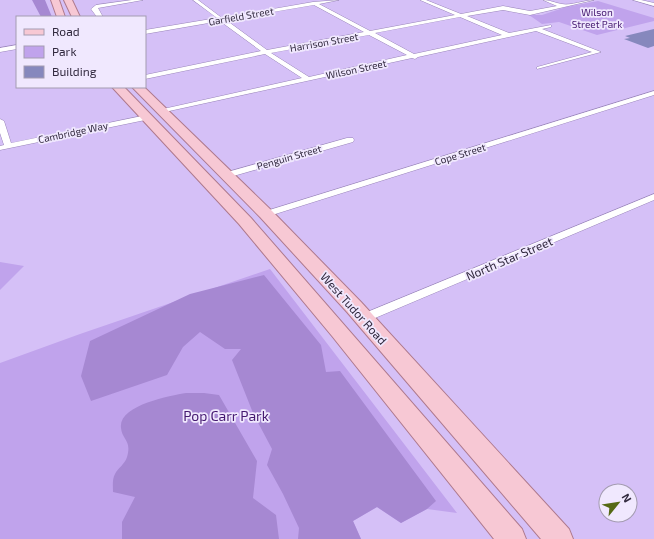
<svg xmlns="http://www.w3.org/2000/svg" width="654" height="539" font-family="'Exo 2',sans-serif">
	<rect width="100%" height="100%" fill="#d5c0f7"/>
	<path fill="#c0a3ec" d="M598 1 654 18V21L597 35 559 22 542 24 529 15H542L566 7Z
		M0 262 24 266 0 290Z
		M270 269 457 513 427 509 401 523 377 507 353 521 361 539H0V363L80 334Z"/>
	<path fill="#a688d2" d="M32 0H45L52 17H41Z
		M264 275 321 345 326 372 340 371 436 501 427 509 401 523 377 507 353 521 361 539H298L299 528 283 494 267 465 272 449 253 413 232 360 241 349H225L200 332 183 347 167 375 91 401 81 376 90 341 190 294Z
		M186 393H204L219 395 257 461 253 498 276 515 279 539H122V522L135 497 113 492C113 487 112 479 115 474 118 468 125 464 127 457 132 440 122 440 121 428 118 405 170 396 186 393Z"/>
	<path fill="#8688bd" d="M654 29V46L648 48 624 39 630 38 625 36Z"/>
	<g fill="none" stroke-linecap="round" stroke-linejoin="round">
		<defs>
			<path id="street" d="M132 0H143L98 8 103 17H97L91 9 96 5Z
				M193 0H198L222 18 313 2 339 0 319 4 370 31 455 15 420 0H426L461 14 503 6 530 11 557 6 543 0C550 0 555 3 562 4 570 6 585 0 594 0L530 15 503 10 467 16 509 33 551 25V27L542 29 601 52 537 69V67L592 52 536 31 418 57 415 59 412 58 160 113 159 111 163 109 302 78 265 54 145 79V75L261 51 220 21 145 34V30L217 18ZM314 5 364 32 267 50 226 20ZM460 17 502 35 414 54 375 33ZM369 35 407 55 309 77 271 53Z
				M633 0H641L654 3V6Z
				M17 45V49L0 52V48Z
				M654 91V95L269 216H263L261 214 263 212Z
				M147 115 151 117 150 119 0 150V146L4 145 0 133V119L4 121 11 143Z
				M347 138H353L354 140 353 142 230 177H224L223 175 224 173Z
				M654 194V200L368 321 364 322 360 321 358 318 360 315Z"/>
			<path id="primary" d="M51 0H59L65 17H57Z
				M64 0H72L80 17H72Z
				M112 87H124L251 218 522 529 526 539H494L332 336 239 224Z
				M132 87H144L272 211 361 302 569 529 573 539H541L347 312 260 217Z"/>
		</defs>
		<use href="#street" stroke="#9985b9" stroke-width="1"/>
		<use href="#primary" stroke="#ae798d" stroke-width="2"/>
		<use href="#street" fill="#fff" fill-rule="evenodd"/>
		<use href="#primary" fill="#f7c8d4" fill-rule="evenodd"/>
	</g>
	<g text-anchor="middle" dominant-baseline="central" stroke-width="3.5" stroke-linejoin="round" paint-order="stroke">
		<g font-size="10" fill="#451970" stroke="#f0e8fe">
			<text x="597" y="12">Wilson<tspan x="597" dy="12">Street Park</tspan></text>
		</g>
		<g font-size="10" fill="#31293e" stroke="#f0e8fe">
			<text transform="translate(241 16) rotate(-10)">Garfield Street</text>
			<text transform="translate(324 42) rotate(-10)">Harrison Street</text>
			<text transform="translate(356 69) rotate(-12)">Wilson Street</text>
			<text transform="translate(73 132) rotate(-12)">Cambridge Way</text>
			<text transform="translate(460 154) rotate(-17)">Cope Street</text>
			<text transform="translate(289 157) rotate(-16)">Penguin Street</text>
		</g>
		<g font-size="12" fill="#31293e" stroke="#f0e8fe">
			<text transform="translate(509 258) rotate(-23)">North Star Street</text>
			<text transform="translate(354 308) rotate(48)">West Tudor Road</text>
		</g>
		<g font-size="14" fill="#451970" stroke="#f0e8fe">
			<text x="226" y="415">Pop Carr Park</text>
		</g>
	</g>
	<rect x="16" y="16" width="130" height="72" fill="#f0e8fe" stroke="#a49cb1"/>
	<rect x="24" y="29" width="20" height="6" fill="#f7c8d4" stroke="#a49cb1"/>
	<text x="52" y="36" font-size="12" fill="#31293e">Road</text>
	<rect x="24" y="46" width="20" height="12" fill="#c0a3ec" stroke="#a49cb1"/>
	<text x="52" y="56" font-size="12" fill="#31293e">Park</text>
	<rect x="24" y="66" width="20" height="12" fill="#8688bd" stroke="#a49cb1"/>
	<text x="52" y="76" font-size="12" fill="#31293e">Building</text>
	<g transform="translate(618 503) rotate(60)"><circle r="19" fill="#f0e8fe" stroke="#a49cb1"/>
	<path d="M0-3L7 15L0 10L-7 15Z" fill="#556915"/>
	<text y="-6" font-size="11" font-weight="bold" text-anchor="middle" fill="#31293e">N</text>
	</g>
</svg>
